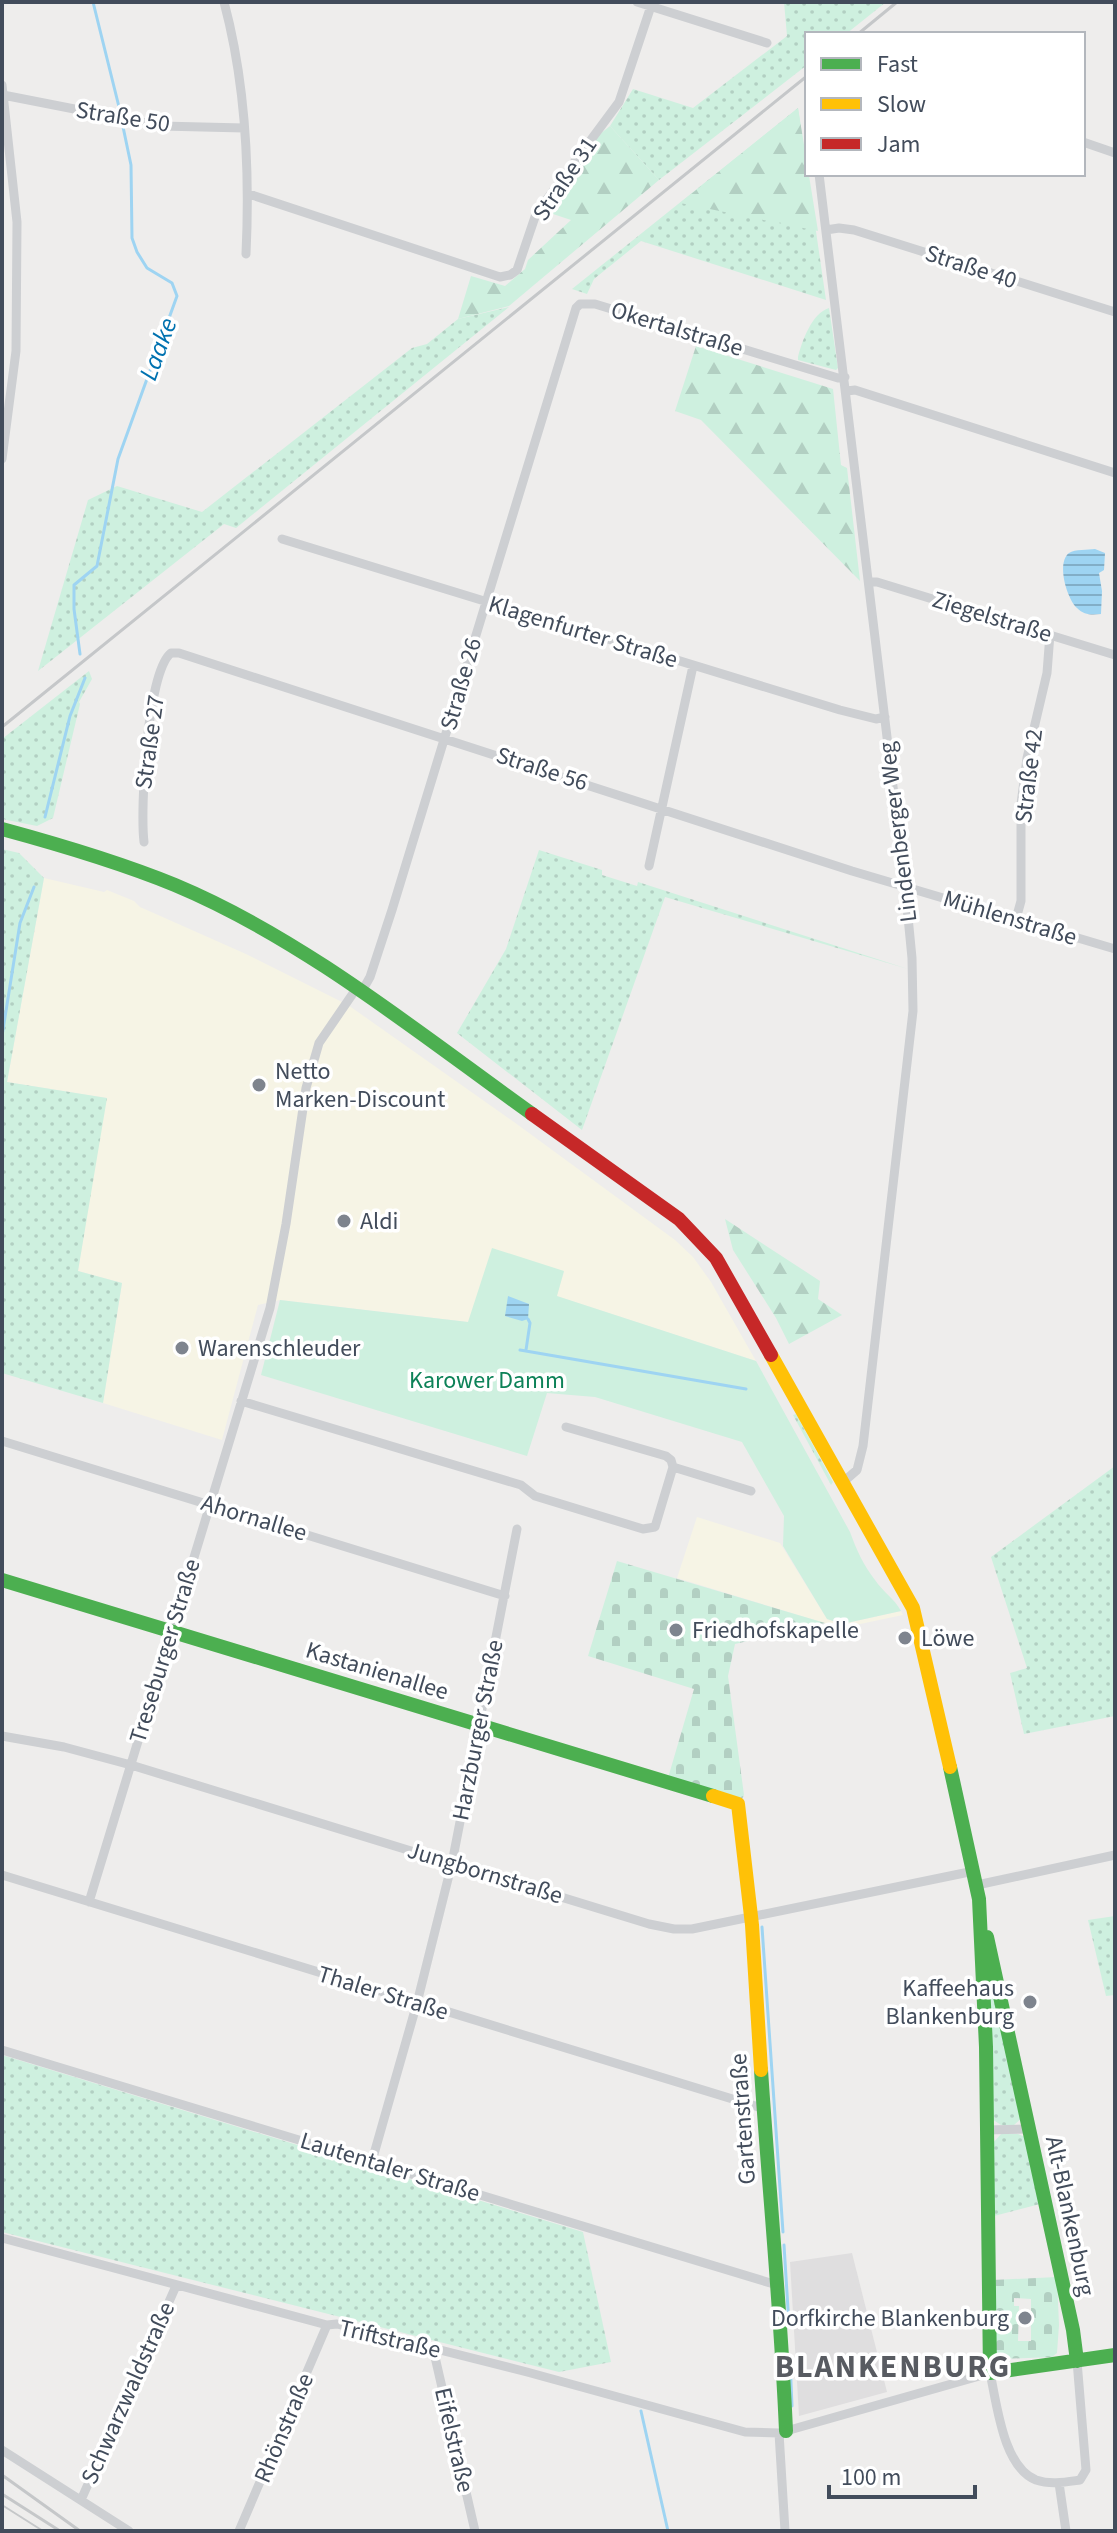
<svg xmlns="http://www.w3.org/2000/svg" width="1117" height="2533" font-family="'Source Sans 3',sans-serif">
	<defs>
		<pattern id="grass-dots" width="8" height="8" patternUnits="userSpaceOnUse" patternTransform="scale(2)"><rect width="8" height="8" fill="#cef0df"/><path d="M2 2h.1M6 6h.1" fill="none" stroke="#b2cfc2" stroke-width="1.8" stroke-linecap="round"/></pattern>
		<pattern id="forest-firs" width="22" height="20" patternUnits="userSpaceOnUse" patternTransform="scale(2)"><rect width="22" height="20" fill="#cef0df"/><path d="M5 1l3.5 6h-7zM16 11l3.5 6h-7z" fill="#b2cfc2"/></pattern>
		<pattern id="cemetery-stones" width="16" height="16" patternUnits="userSpaceOnUse" patternTransform="scale(2)"><rect width="16" height="16" fill="#cef0df"/><path d="M2 7V4a2 2 0 0 1 4 0v3zM10 15v-3a2 2 0 0 1 4 0v3z" fill="#b2cfc2"/></pattern>
		<pattern id="water-rules" width="6" height="5" patternUnits="userSpaceOnUse" patternTransform="scale(2)"><rect width="6" height="5" fill="#9ed4f2"/><path d="M0 2.5h6" fill="none" stroke="#82aec7"/></pattern>
	</defs>
	<rect width="100%" height="100%" fill="#eeedec"/>
	<path fill="#f6f4e5" d="M44 878 104 892 107 890 134 901 140 907 246 954 348 1005 514 1122 675 1240 693 1257 711 1282 756 1361 556 1296 564 1272 468 1322 280 1300 258 1305 222 1440 103 1403 122 1283 78 1271 106 1098 7 1082Z
		M697 1517 780 1543 827 1619 842 1624 901 1611 903 1615 841 1628 677 1578Z"/>
	<path fill="#dfdedf" d="M852 2253 887 2392 799 2416 790 2262Z"/>
	<path fill="url(#grass-dots)" d="M784 2H886L846 34H807V65L659 180 610 126 633 89 693 108 787 36Z
		M798 108 826 300 641 241 594 279 587 294 572 289Z
		M509 307 236 528 224 524 38 671 88 500 117 486 202 512 412 348 427 344 458 319Z
		M829 308 838 368 836 370 798 360V357C802 341 812 313 829 308Z
		M89 671 92 679 79 702 80 704 53 818 37 826 2 819V739Z
		M2 849 19 853 44 878 7 1082 107 1098 78 1271 122 1283 103 1403 2 1373Z
		M539 850 602 870V875L637 886 638 882 908 969 665 897 582 1130 457 1033 506 949Z
		M796 1414 833 1482 831 1485 793 1415Z
		M1115 1466V1716L1024 1734 1010 1673 1027 1668 991 1557Z
		M1115 1916V1995L1106 1996 1088 1920Z
		M988 1961 1022 2118 1014 2125H1001L992 2119Z
		M2 2055 583 2232 611 2362 559 2372 2 2232Z
		M1001 2134H1018L1025 2137 1040 2204 994 2216 992 2144Z"/>
	<path fill="url(#forest-firs)" d="M798 108 818 231 680 203Z
		M610 126 659 180 509 306 458 319 471 276 505 286 525 269 528 260 571 220 544 211 600 134Z
		M696 346 833 389 841 465 847 468 860 581 701 420 675 411Z
		M725 1219 820 1281 818 1299 842 1315 789 1344 776 1318 733 1250Z"/>
	<path fill="url(#cemetery-stones)" fill-rule="evenodd" d="M617 1561 825 1623 735 1644 728 1676 744 1795 741 1801 668 1778 694 1689 588 1656Z
		M1057 2277 1059 2325 1057 2353 1052 2357 1002 2359 995 2354 992 2280ZM1014 2298 1031 2299V2341H1018L1019 2306H1014Z"/>
	<path fill="#cef0df" d="M492 1248 564 1271 557 1296 756 1361 850 1532C856 1549 864 1566 875 1580 883 1592 894 1598 901 1611L842 1624 827 1619 783 1546 784 1516 742 1442 595 1397 547 1393 527 1456 261 1375 280 1300 468 1322Z"/>
	<path fill="url(#water-rules)" d="M1095 549 1105 553 1104 570 1099 573 1102 591 1101 614C1091 615 1084 615 1077 608 1067 599 1056 563 1069 553 1075 549 1088 550 1095 549Z
		M508 1296 529 1304 528 1319 522 1321 505 1316Z"/>
	<g fill="none" stroke-linecap="round" stroke-linejoin="round">
		<path stroke="#9ed4f2" stroke-width="3" d="M93 2 121 115
			M80 654 74 609V585L97 566 118 459 177 296 172 283 147 268 137 252 132 238 131 165 122 122
			M45 817 70 716 85 678
			M2 1036 20 923 34 887
			M520 1350 746 1389
			M526 1350 530 1323 528 1319
			M762 1927 783 2232
			M784 2245 789 2325
			M790 2360 792 2406
			M641 2411 668 2531"/>
		<path stroke="#cdcfd2" stroke-width="9" d="M224 2C246 84 250 169 246 254
			M637 2 767 43
			M2 85 17 222 16 351 2 459
			M3 95 161 126 244 128
			M1083 142 1115 153
			M819 174 905 886 912 958 913 1011 863 1446 857 1470 842 1483
			M249 194 500 277 510 275 517 270 536 214 619 102 651 6
			M826 230 839 228 854 230 1115 312
			M847 391 855 390 1115 473
			M282 539 840 710 876 719 885 717
			M869 582H877L1115 655
			M144 842C140 809 147 672 171 653H179L852 871 1115 949
			M649 866 693 666
			M1016 919 1021 901V804L1027 758 1047 673 1050 634
			M361 993 370 977 392 910 576 308 580 304H595L838 378 845 377
			M241 1401 521 1485 535 1496 643 1529 655 1527 673 1467 671 1460 666 1456 566 1427
			M2 1441 505 1596
			M673 1467 751 1491
			M2 1736 64 1747 131 1765 649 1924 674 1929H692L974 1871
			M2 1875 765 2109
			M977 1885 1115 1855
			M89 1902 270 1308 286 1224 306 1088 319 1043 356 989
			M2 2050 777 2285
			M986 2130 1029 2129
			M372 2161 417 2003 452 1863 517 1529
			M2 2238 327 2325 337 2324 527 2372 745 2432 779 2433 990 2373C997 2404 1003 2467 1036 2480 1051 2485 1066 2482 1080 2480L1086 2470 1077 2361
			M437 2349 435 2357 475 2531
			M779 2433 785 2531
			M2 2450 129 2531
			M1059 2483 1066 2531
			M81 2500 176 2286
			M239 2531 327 2325"/>
		<path stroke="#4caf50" stroke-width="14" d="M2 829C61 845 119 862 175 885 302 938 420 1034 532 1114
			M2 1580 713 1796
			M950 1767 979 1899 986 2047 990 2373 1115 2355
			M987 1937 1073 2330 1077 2361
			M761 2070C769 2191 781 2311 786 2431"/>
		<path stroke="#ffc107" stroke-width="14" d="M771 1355 913 1608 950 1767
			M713 1796 738 1804 752 1925 761 2070"/>
		<path stroke="#c62828" stroke-width="14" d="M532 1114 679 1219 716 1258 771 1355"/>
		<path stroke="#c5c7c9" stroke-width="2" d="M2 2505 43 2531"/>
		<path stroke="#c5c7c9" stroke-width="3" d="M858 34 897 2
			M2 727 807 76
			M2 2475 80 2531
			M2 2494 60 2531"/>
	</g>
	<g fill="#7e848e" stroke="#fff" stroke-width="3">
		<circle cx="259" cy="1085" r="8"/>
		<circle cx="344" cy="1221" r="8"/>
		<circle cx="182" cy="1348" r="8"/>
		<circle cx="676" cy="1630" r="8"/>
		<circle cx="905" cy="1638" r="8"/>
		<circle cx="1030" cy="2002" r="8"/>
		<circle cx="1025" cy="2318" r="8"/>
	</g>
	<g text-anchor="middle" dominant-baseline="central" stroke-width="7" stroke-linejoin="round" paint-order="stroke">
		<g font-size="24" fill="#424c5b" stroke="#fff">
			<text transform="translate(123 117) rotate(9)">Straße 50</text>
			<text transform="translate(565 179) rotate(-56)">Straße 31</text>
			<text transform="translate(971 267) rotate(18)">Straße 40</text>
			<text transform="translate(677 329) rotate(17)">Okertalstraße</text>
			<text transform="translate(992 617) rotate(17)">Ziegelstraße</text>
			<text transform="translate(583 632) rotate(17)">Klagenfurter Straße</text>
			<text transform="translate(461 684) rotate(-74)">Straße 26</text>
			<text transform="translate(150 742) rotate(-82)">Straße 27</text>
			<text transform="translate(542 769) rotate(18)">Straße 56</text>
			<text transform="translate(1029 776) rotate(-83)">Straße 42</text>
			<text transform="translate(898 832) rotate(-97)">Lindenberger Weg</text>
			<text transform="translate(1010 918) rotate(17)">Mühlenstraße</text>
			<text transform="translate(254 1518) rotate(17)">Ahornallee</text>
			<text transform="translate(165 1651) rotate(-73)">Treseburger Straße</text>
			<text transform="translate(377 1671) rotate(17)">Kastanienallee</text>
			<text transform="translate(478 1730) rotate(-79)">Harzburger Straße</text>
			<text transform="translate(485 1873) rotate(17)">Jungbornstraße</text>
			<text transform="translate(383 1993) rotate(17)">Thaler Straße</text>
			<text transform="translate(743 2119) rotate(-94)">Gartenstraße</text>
			<text transform="translate(390 2167) rotate(17)">Lautentaler Straße</text>
			<text transform="translate(1070 2216) rotate(78)">Alt-Blankenburg</text>
			<text transform="translate(390 2339) rotate(13)">Triftstraße</text>
			<text transform="translate(128 2393) rotate(-66)">Schwarzwaldstraße</text>
			<text transform="translate(284 2428) rotate(-67)">Rhönstraße</text>
			<text transform="translate(454 2440) rotate(77)">Eifelstraße</text>
		</g>
		<g font-size="24" fill="#424c5b" stroke="#fff" text-anchor="start">
			<text x="275" y="1071">Netto<tspan x="275" dy="28">Marken-Discount</tspan></text>
			<text x="360" y="1221">Aldi</text>
			<text x="198" y="1348">Warenschleuder</text>
			<text x="692" y="1630">Friedhofskapelle</text>
			<text x="921" y="1638">Löwe</text>
			<text x="1014" y="1988" text-anchor="end">Kaffeehaus<tspan x="1014" dy="28">Blankenburg</tspan></text>
			<text x="1009" y="2318" text-anchor="end">Dorfkirche Blankenburg</text>
		</g>
		<g font-size="24" fill="#0d8258" stroke="#fff">
			<text x="487" y="1380">Karower Damm</text>
		</g>
		<g font-size="26" font-style="italic" fill="#0072b0" stroke="#fff">
			<text transform="translate(158 349) rotate(-70)">Laake</text>
		</g>
		<g font-size="32" font-weight="bold" letter-spacing="2" fill="#585b61" stroke="#fff">
			<text x="893" y="2367">BLANKENBURG</text>
		</g>
	</g>
	<rect width="1117" height="2533" fill="none" stroke="#424c5b" stroke-width="8"/>
	<rect x="805" y="32" width="280" height="144" fill="#ffffff" stroke="#b3b7bd" stroke-width="2"/>
	<rect x="821" y="58" width="40" height="12" fill="#4caf50" stroke="#b3b7bd" stroke-width="2"/>
	<text x="877" y="72" font-size="24" fill="#424c5b">Fast</text>
	<rect x="821" y="98" width="40" height="12" fill="#ffc107" stroke="#b3b7bd" stroke-width="2"/>
	<text x="877" y="112" font-size="24" fill="#424c5b">Slow</text>
	<rect x="821" y="138" width="40" height="12" fill="#c62828" stroke="#b3b7bd" stroke-width="2"/>
	<text x="877" y="152" font-size="24" fill="#424c5b">Jam</text>
	<path d="M829 2485v12h146v-12" fill="none" stroke="#424c5b" stroke-width="4"/>
	<text x="841" y="2485" font-size="24" fill="#424c5b" stroke="#ffffff" stroke-width="6" paint-order="stroke">100 m</text>
</svg>
